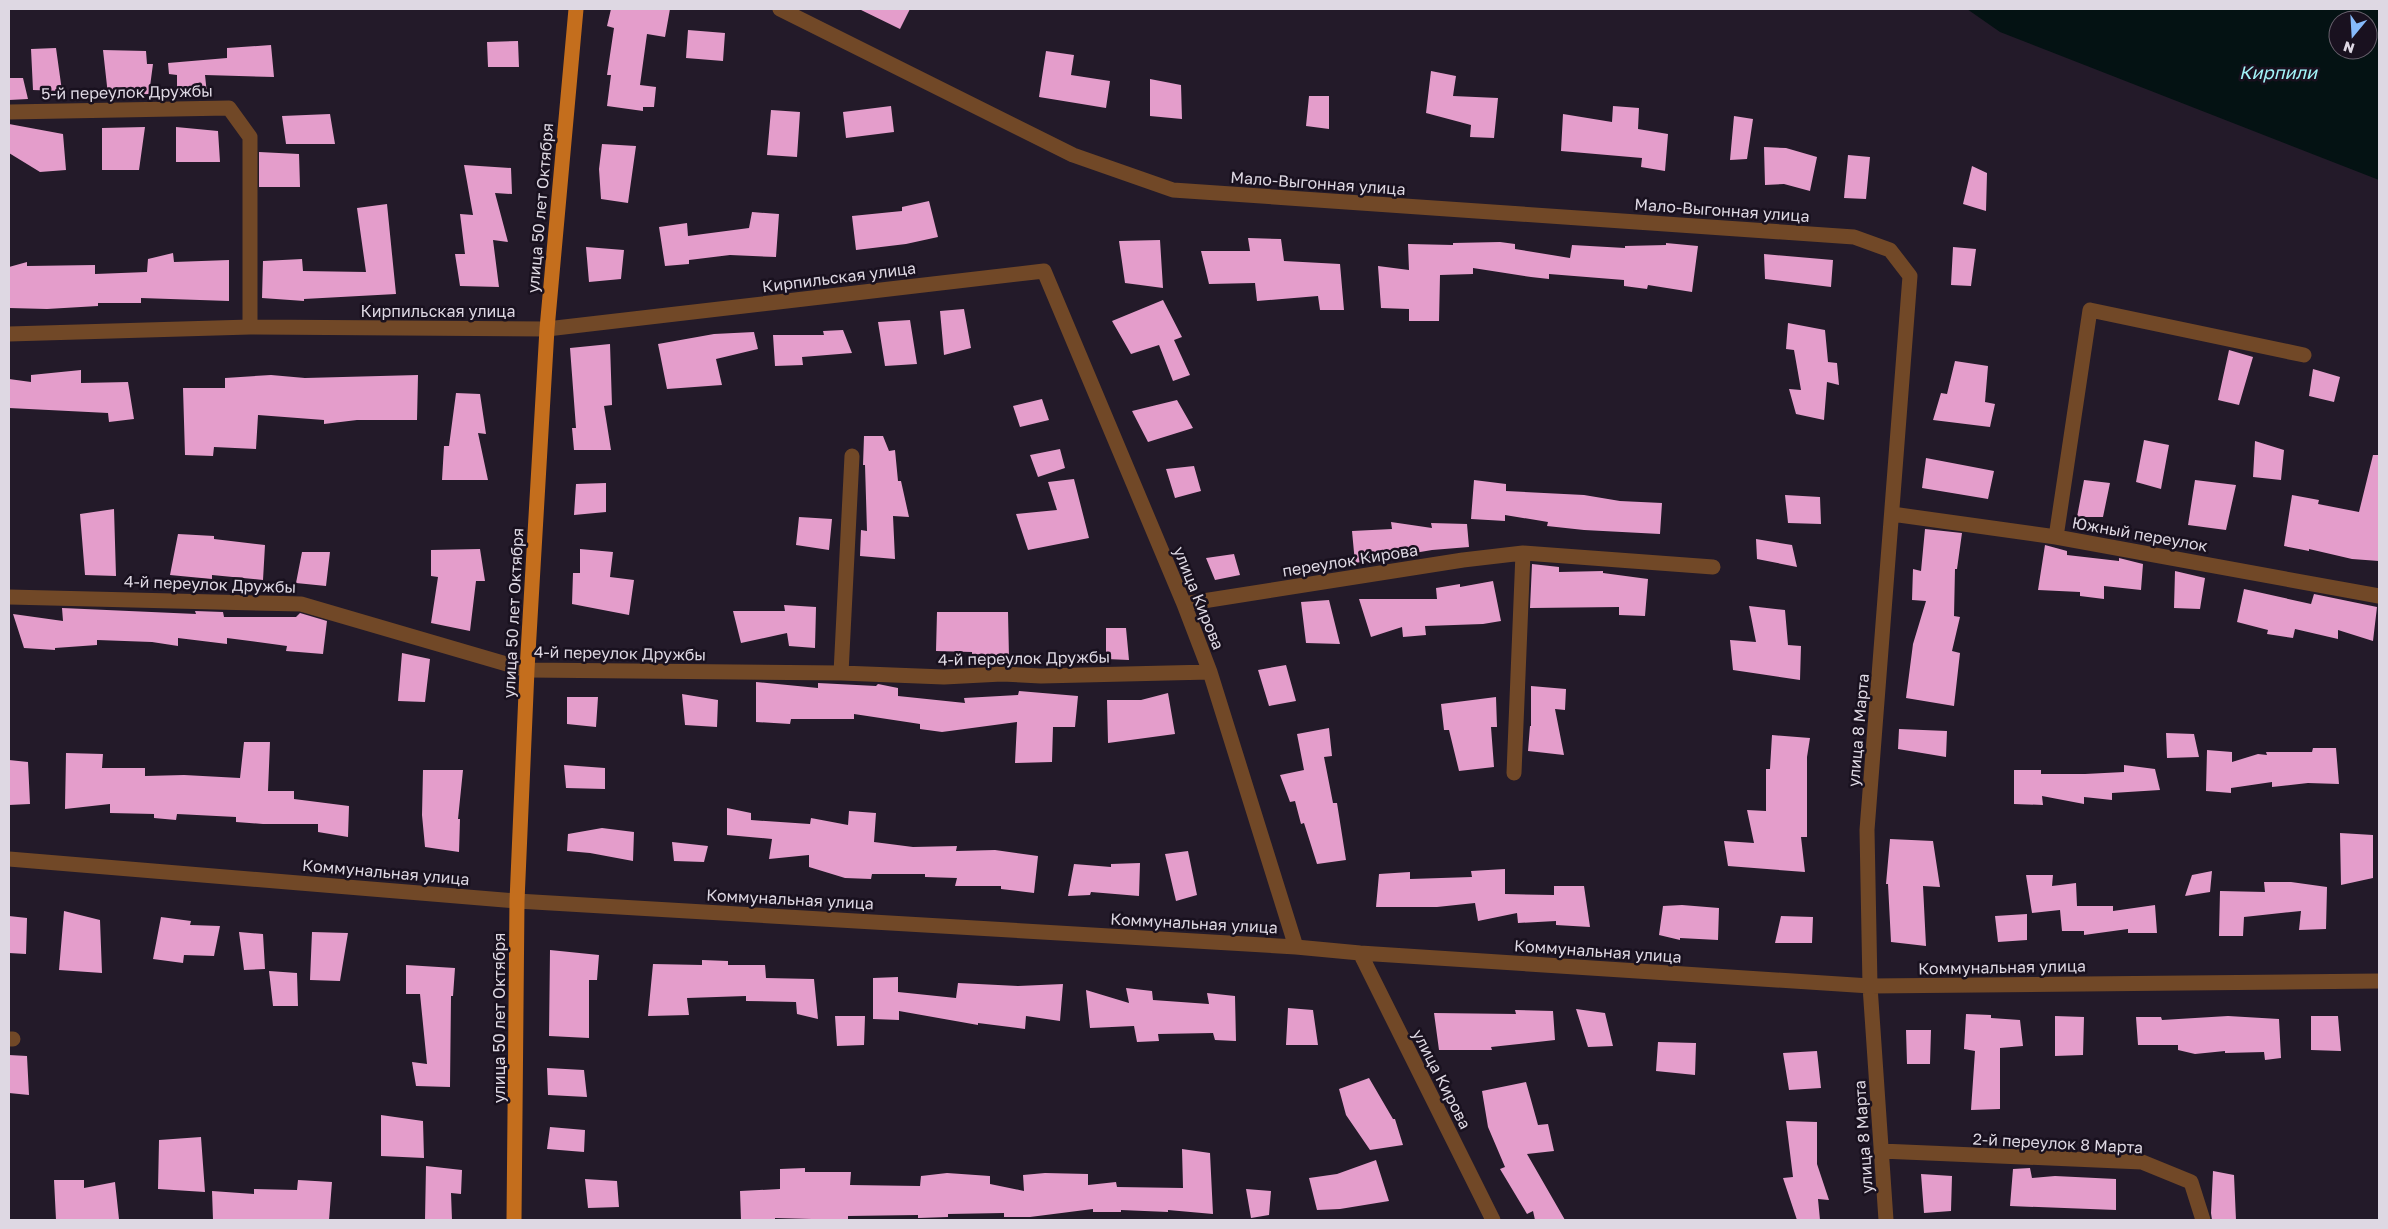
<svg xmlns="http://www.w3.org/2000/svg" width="2388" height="1229" font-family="'Golos Text',sans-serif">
	<rect width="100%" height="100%" fill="#231a29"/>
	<path fill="#041213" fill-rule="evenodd" d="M1967 9H2379V180L2000 32ZM2338 20H2368V50H2338Z"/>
	<path fill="#e49dcb" d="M611 9H670L665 37 647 34 640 85 656 87 654 107H643V111L607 106 611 75H607L614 28 607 26Z
		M859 9H910L900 29Z
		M688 30 725 33 723 61 686 58Z
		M518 41 519 67H488L487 42Z
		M271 45 274 77 205 75 207 94 177 96V75L169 74 168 63 227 58V48Z
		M56 48 62 91 33 90 31 49Z
		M103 50 146 51 147 64H153L149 94 108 95Z
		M1046 51 1074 55 1071 75 1110 81 1106 108 1039 97Z
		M1431 71 1456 76 1453 96 1498 98 1494 138 1470 137 1471 125 1426 113Z
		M9 78H23L28 99 9 100Z
		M1150 79 1181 85 1182 119 1150 116Z
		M1309 96H1329V129L1306 126Z
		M891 106 894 132 846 138 843 112Z
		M1613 106 1639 108 1638 129 1668 134 1665 171 1641 167 1642 158 1561 151 1563 114 1612 122Z
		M771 110 800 112 797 157 767 155Z
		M330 114 335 144H286L282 116Z
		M1734 116 1753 119 1747 159 1730 160Z
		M9 124 63 134 66 170 40 172 9 153Z
		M145 127 139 170H102V128Z
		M176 127 218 131 220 162H176Z
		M602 144 636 146 628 203 601 199 599 169Z
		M1764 147 1786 148 1817 157 1810 191 1784 184 1765 185Z
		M259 152 299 154 300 187H259Z
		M1848 155 1870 157 1866 199 1844 198Z
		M464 165 511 168 512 194 495 193 508 242 493 240 499 287 460 286 455 254H465L460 214 473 215Z
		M1972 166 1987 173 1986 211 1963 204Z
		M929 201 938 237 906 244 856 250 852 216 902 211V207Z
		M387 204 396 294 304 299V301L262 298 263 261 302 259 303 271 366 272 357 208Z
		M752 212 779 214 776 257 730 255 689 260V264L665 266 659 227 687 223 688 236 749 228Z
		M1248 238 1281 239 1284 261 1340 264 1344 310H1320L1318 296 1257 301 1255 283 1209 284 1201 251H1250Z
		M1160 240 1163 288 1125 283 1119 241Z
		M1500 242 1515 244V249L1570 258 1572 245 1625 248V246L1666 245V243L1698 246 1692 292 1648 285 1647 289 1624 286V280L1549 274V279L1531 277 1473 268V274L1440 275 1439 321H1409V309L1381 308 1378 266 1409 270 1408 244 1453 245V243Z
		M586 247 624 250 621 279 589 282Z
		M1953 247 1976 249 1971 286 1951 285Z
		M173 253 174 262 229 260V301L141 298V303H98V306L47 309 9 308V267L27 262V266L95 265V274L147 272 148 259Z
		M1764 254 1833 260 1831 287 1765 279Z
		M1163 300 1182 337 1174 340 1190 375 1173 381 1159 345 1131 354 1112 321Z
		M964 309 971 348 944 355 940 311Z
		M910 320 917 364 885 366 878 322Z
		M1788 323 1825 330 1828 362 1837 363 1839 385 1827 382 1824 420 1796 414 1789 389 1801 390 1794 350 1786 349Z
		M843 330 852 353 802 357 803 365 775 366 773 335H824L823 331Z
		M754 332 758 349 716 359 722 385 667 389 658 344 714 334Z
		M610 344 612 405 604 406 611 450H574L572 428H576L570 348Z
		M2229 350 2253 357 2239 405 2218 400Z
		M1955 361 1988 366 1985 402 1995 404 1990 427 1933 420 1941 393 1947 394Z
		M2313 369 2340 377 2334 402 2309 396Z
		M81 370V383L128 382 134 419 109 422 108 413 9 408V379L31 382V375Z
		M271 375 305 378 418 375 417 420H357L324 424V420L258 415 256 449 214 447 213 456 185 455 183 388H225V378Z
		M456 393 480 394 486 434 478 433 488 480H442L444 446H449Z
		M1042 399 1049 420 1020 427 1013 406Z
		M1177 400 1193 428 1148 442 1132 411Z
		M864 436H883L889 451 895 450 898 481H901L909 517 893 516 895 559 860 556 861 530 867 531 865 465H863Z
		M2144 440 2169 445 2161 489 2136 482Z
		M2255 441 2284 450 2281 480 2253 477Z
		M1060 449 1065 468 1038 477 1030 455Z
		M2373 455H2379V561L2352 559 2309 549V551L2284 546 2292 495 2319 500 2318 504 2359 512Z
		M1926 458 1994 471 1988 499 1922 488Z
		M1194 466 1201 491 1175 498 1166 469Z
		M1074 479 1089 538 1028 550 1016 514 1057 510 1048 482Z
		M1474 480 1506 484V491L1584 495 1620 501 1662 503 1660 534 1584 530 1547 526 1548 522 1505 515V521L1471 519Z
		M2084 480 2110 483 2103 517H2077Z
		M2195 480 2236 485 2226 530 2188 525Z
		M606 483V512L574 515 576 484Z
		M1785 495 1820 497 1821 524 1788 523Z
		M114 509 116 576 85 575 80 514Z
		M799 517 832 519 829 550 796 545Z
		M1391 522 1432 528 1431 523 1467 524 1469 547 1432 550 1355 563 1352 531 1392 529Z
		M1925 529 1962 533 1957 569H1955L1954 616 1960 617 1952 651 1960 653 1954 706 1906 698 1913 644 1926 601 1912 600 1913 569 1921 571Z
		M178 534 214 536V539L265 545 263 580 212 575V579L170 575Z
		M1756 539 1792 545 1797 567 1757 559Z
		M2045 545 2067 551V555L2119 561V558L2143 564 2141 590 2104 586V599L2080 596V592L2038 590Z
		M480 549 485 581H476L470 631 431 623 438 577 431 576V550Z
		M580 549 613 552 610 577 634 580 629 615 572 604 573 573H580Z
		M302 552H330L326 586 296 583Z
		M1234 554 1240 575 1215 580 1206 558Z
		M1532 564 1559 567V572L1603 571V573L1648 579 1645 616 1619 615V607L1530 608Z
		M2175 571 2205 578 2200 609 2174 608Z
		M1493 581 1501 621 1483 624 1425 626 1426 635 1403 637 1402 627 1371 637 1359 599H1437L1436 588 1460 584V587Z
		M2244 589 2311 604 2314 594 2377 607 2373 641 2338 630V639L2295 629 2293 638 2267 634 2268 630 2237 622Z
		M1329 600 1340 644 1306 643 1301 602Z
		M784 605 816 607 815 648 789 646 787 633 741 643 733 611H785Z
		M1749 606 1785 610 1788 645 1801 646 1800 680 1733 670 1730 640 1756 642Z
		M62 608 196 614 195 611 223 612 224 617H296L300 613 327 621 323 654 286 651 287 646 227 638V644L178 638V646L152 642 97 640V645L55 648V650L24 648 13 614 63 621Z
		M937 612H1008L1009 657 972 654V652L936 651Z
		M1106 628H1126L1129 660 1106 659Z
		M402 653 430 659 425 702 398 701Z
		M1286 665 1296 701 1269 706 1258 670Z
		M756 682 818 688V683L876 686 878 684 898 688V696L965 703 964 698 1018 695 1019 691 1078 696 1075 727H1053L1052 762 1015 763 1017 722 942 732 920 729V724L854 714V719H791L790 724 756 722Z
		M1531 686 1566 689 1565 710 1555 709 1564 755 1528 751 1530 726H1531Z
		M1168 693 1175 734 1108 743 1107 700H1141Z
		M682 694 718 700 717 727 685 725Z
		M567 697H598L596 727 567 724Z
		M1496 697 1497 727H1491L1494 767 1459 771 1449 730H1444L1441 704Z
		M1329 728 1332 756 1324 757 1333 803H1337L1346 860 1317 864 1304 823 1301 824 1295 801 1290 802 1280 775 1304 770 1297 734Z
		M1899 729 1947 731 1946 757 1898 749Z
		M2166 733 2194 734 2199 757 2167 758Z
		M1772 735 1810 738 1807 757V837H1801L1805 872 1728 866 1724 841 1754 843 1747 810 1766 811V769H1770Z
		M244 742H270L268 791H294V799L349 806 348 837 318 832V824H263L236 822V817L177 814 176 820 154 818V814L110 813V804L65 809 66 753 103 754 102 768H145V776L184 775 240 778Z
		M2313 748H2336L2339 784 2308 783 2272 787V782L2231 788V793L2206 791 2207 750 2232 752V762L2258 754 2267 755 2266 752H2312Z
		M9 760 28 762 30 804 9 805Z
		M564 765 605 768V789L566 788Z
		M2124 765 2155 769 2160 790 2112 793V800L2084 797V804L2042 796 2043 805 2014 804V770H2041V774H2085L2124 772Z
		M423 770H463L458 819H460L459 852 425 847 422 815Z
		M727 808 751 813V820L810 824 811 818 848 825 849 811 876 813 874 842 913 847 957 846 956 851 995 850 1038 856 1034 893 1001 889V886H955L957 878 925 877V874H872L871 879 845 878 809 867V855L769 859 772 839 727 835Z
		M602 828 634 832 633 861 590 853 567 851 568 834Z
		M2340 833 2373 835V878L2341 885Z
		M1890 839 1933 841 1940 887 1923 886 1926 946 1891 942 1888 884H1886Z
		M672 842 708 846 704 862 674 861Z
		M1188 851 1197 895 1176 901 1165 854Z
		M1140 863 1139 896 1091 892 1090 895 1068 896 1074 864 1111 867V864Z
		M1505 869V894L1554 895V886H1584L1590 927 1556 925V921L1518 923 1517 913 1478 921 1475 903 1437 907H1376L1379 874 1410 872V879L1472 877 1471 871Z
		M2212 871 2210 892 2185 896 2192 875Z
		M2026 875H2053L2052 886 2076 883 2077 906H2113V911L2155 905 2157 933H2128V929L2084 935V931H2062L2060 910 2032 913Z
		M2264 882H2291L2327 887 2326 929 2299 930 2301 911 2244 917 2243 936H2219L2220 891 2265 892Z
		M1682 905 1719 908 1718 940 1680 938V940L1659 935 1663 906Z
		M64 911 100 920 102 973 59 970Z
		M2027 914V940L1998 942 1995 916Z
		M9 916 27 918 26 954 9 953Z
		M1781 916 1813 917 1812 943H1775Z
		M161 917 191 921 190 925 220 926 214 956 184 955 183 963 153 959Z
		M239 932 263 934 265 969 244 970Z
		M312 932 348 933 340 981 310 980Z
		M550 950 599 955 597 980H589V1038L549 1036Z
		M702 960 728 961V965H765L766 978 814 979 818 1019 797 1014 796 1002 746 1001V996L687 998 689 1015 648 1016 653 964 702 965Z
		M406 965 455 968 453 996H451L450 1087 416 1086 412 1062 427 1064 420 994H406Z
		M269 971 297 973 298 1006H273Z
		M898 977V992L956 998 958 983 1018 986 1063 984 1060 1021 1026 1016 1025 1029 978 1023V1025L899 1011V1020L873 1019V978Z
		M1126 988 1152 991 1153 1000 1209 1004 1207 993 1235 996 1236 1041 1215 1040 1213 1033 1158 1034 1159 1041 1137 1042 1134 1026 1090 1028 1086 990 1129 1003Z
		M1288 1008 1313 1010 1318 1045H1286Z
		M1576 1009 1605 1013 1613 1046 1588 1047Z
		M1515 1010 1553 1011 1555 1040 1491 1047 1492 1050H1439L1434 1013 1516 1014Z
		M1966 1014 1991 1015V1018L2020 1020 2023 1046 2000 1048V1109L1971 1110 1975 1051 1964 1049Z
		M835 1016H865L864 1045 837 1046Z
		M2055 1016 2084 1017 2083 1055 2055 1056Z
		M2228 1016 2279 1019 2281 1058 2265 1060 2264 1052 2225 1053V1051L2195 1054 2178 1050V1045H2138L2136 1017H2161L2162 1020Z
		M2311 1016H2338L2341 1051 2311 1050Z
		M1906 1030H1931L1930 1064H1907Z
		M1658 1042 1696 1043 1695 1075 1656 1071Z
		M1817 1051 1821 1088 1789 1090 1783 1053Z
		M9 1055 27 1056 29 1095 9 1093Z
		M547 1068 584 1070 587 1097 548 1095Z
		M1369 1078 1393 1119H1395L1403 1145 1370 1150 1346 1115 1339 1089Z
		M1526 1082 1538 1125 1548 1124 1554 1151 1527 1154 1565 1220H1535L1533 1211 1527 1214 1500 1169 1505 1167 1488 1127 1482 1091Z
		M381 1115 423 1121 424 1158 381 1156Z
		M1786 1121 1817 1122V1164L1829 1200 1818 1199 1820 1220H1797L1783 1178 1793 1177Z
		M550 1127 585 1130 584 1152 547 1149Z
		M201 1137 205 1192 158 1189 159 1140Z
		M1182 1149 1210 1153 1213 1214 1168 1210V1212L1121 1210V1212H1093V1209L1030 1217H1004V1213L948 1214V1217L918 1218V1215L848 1216V1220L775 1218V1220H741L740 1191 780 1189V1169L805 1168V1172H851L850 1185 920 1186 921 1176 947 1173 990 1176V1184L1024 1191 1023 1175 1045 1173 1088 1174V1185L1116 1182 1117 1187 1183 1188Z
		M1376 1160 1389 1201 1340 1209 1317 1210 1309 1178 1337 1174Z
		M426 1166 462 1170 461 1194 451 1193 452 1220H425Z
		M2030 1168 2032 1178 2055 1176 2116 1179V1210L2010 1206 2013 1169Z
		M2213 1171 2234 1175 2236 1220H2212L2211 1213Z
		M1921 1174 1952 1176 1951 1211 1924 1213Z
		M585 1179 617 1181 619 1207 588 1208Z
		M54 1180H84V1188L115 1182 119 1219 56 1220Z
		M298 1180 332 1182 329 1220H213L212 1191 254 1194V1189L297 1190Z
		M1246 1189 1271 1191 1269 1215 1251 1218Z"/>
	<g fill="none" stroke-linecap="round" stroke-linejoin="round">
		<path stroke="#714827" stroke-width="15" d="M780 9 1073 155 1173 190 1854 237 1890 250 1910 276 1867 830 1870 986 1886 1220
			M9 112 229 108 250 137V327
			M9 334 250 327 547 329 1044 271 1184 604 1210 672 1296 947
			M1892 514 2056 537 2379 596
			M2056 537 2090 310 2304 355
			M9 597 301 604 527 670 841 673 944 677 1002 674 1041 676 1210 672
			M1184 604 1463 560 1523 553 1713 567
			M841 673 852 456
			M1514 773 1523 553
			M9 859 517 901 1296 947 1360 953 1870 986 2379 981
			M1360 953 1493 1220
			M9 1039H13
			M1881 1151 2142 1162 2191 1182 2203 1220"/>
		<path stroke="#c46e1d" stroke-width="15" d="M514 1220 517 901 527 670 547 329 576 9"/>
	</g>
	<g text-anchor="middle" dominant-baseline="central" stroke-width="5" stroke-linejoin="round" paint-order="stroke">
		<g font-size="16" fill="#ded8e3" stroke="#19111f">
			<text transform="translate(127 92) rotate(-1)">5-й переулок Дружбы</text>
			<text transform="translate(1318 183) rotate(4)">Мало-Выгонная улица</text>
			<text transform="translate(540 208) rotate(-85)">улица 50 лет Октября</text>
			<text transform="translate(1722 210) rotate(4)">Мало-Выгонная улица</text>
			<text transform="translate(839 277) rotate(-7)">Кирпильская улица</text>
			<text x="438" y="311">Кирпильская улица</text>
			<text transform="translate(2140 534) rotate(10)">Южный переулок</text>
			<text transform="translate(1350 560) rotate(-9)">переулок Кирова</text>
			<text transform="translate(210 584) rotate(2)">4-й переулок Дружбы</text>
			<text transform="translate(1199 598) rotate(68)">улица Кирова</text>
			<text transform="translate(513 613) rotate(-87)">улица 50 лет Октября</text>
			<text transform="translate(620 653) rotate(1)">4-й переулок Дружбы</text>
			<text transform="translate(1024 658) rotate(-1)">4-й переулок Дружбы</text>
			<text transform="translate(1858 730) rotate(-85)">улица 8 Марта</text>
			<text transform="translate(386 872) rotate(5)">Коммунальная улица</text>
			<text transform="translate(790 899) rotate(3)">Коммунальная улица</text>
			<text transform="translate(1194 923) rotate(3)">Коммунальная улица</text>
			<text transform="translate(1598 951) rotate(4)">Коммунальная улица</text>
			<text transform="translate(2002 967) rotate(-1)">Коммунальная улица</text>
			<text transform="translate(499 1018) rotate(-90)">улица 50 лет Октября</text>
			<text transform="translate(1442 1079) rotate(63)">улица Кирова</text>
			<text transform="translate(1863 1137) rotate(-94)">улица 8 Марта</text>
			<text transform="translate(2058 1143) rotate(3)">2-й переулок 8 Марта</text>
		</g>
		<g font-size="18" font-style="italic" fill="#a3f5f9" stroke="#19111f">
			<text x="2278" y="72">Кирпили</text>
		</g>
	</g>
	<rect width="2388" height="1229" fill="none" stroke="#ded8e3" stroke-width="20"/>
	<g transform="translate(2353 35) rotate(198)"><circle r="24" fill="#19111f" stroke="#68616d"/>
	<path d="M0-4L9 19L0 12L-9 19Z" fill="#86bbfb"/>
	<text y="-8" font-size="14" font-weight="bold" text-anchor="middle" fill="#ded8e3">N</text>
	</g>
</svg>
